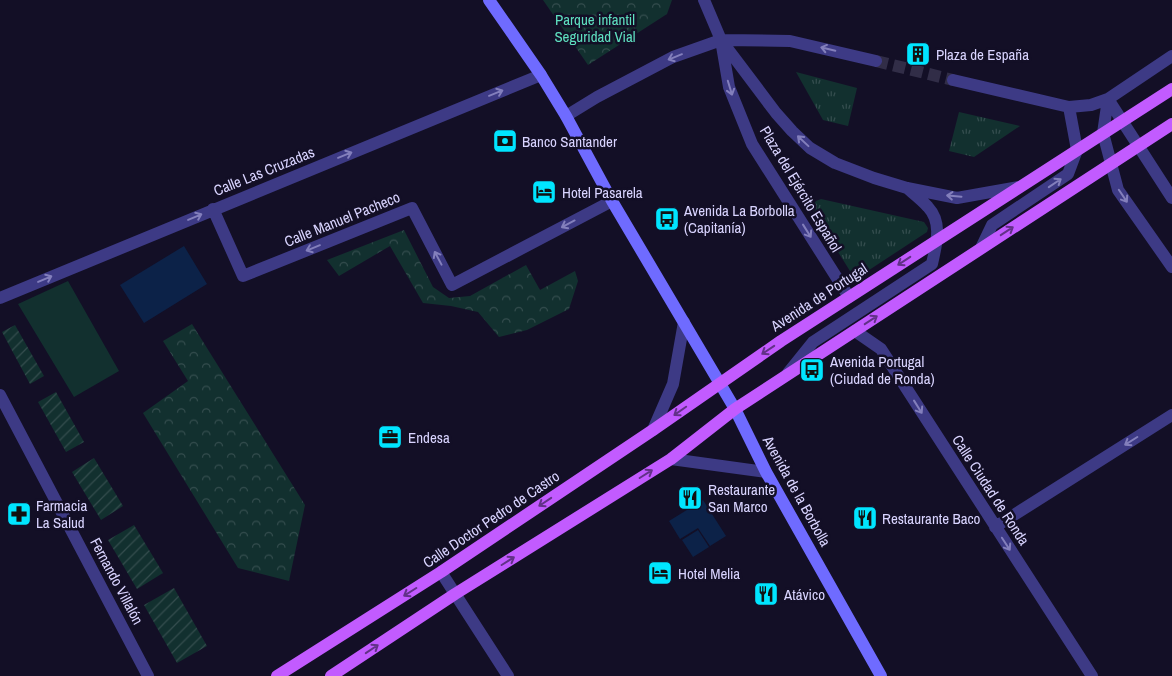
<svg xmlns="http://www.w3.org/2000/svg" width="1172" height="676" font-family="'Archivo Narrow',sans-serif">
	<defs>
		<pattern id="grass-tufts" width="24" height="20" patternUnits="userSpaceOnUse" patternTransform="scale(1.25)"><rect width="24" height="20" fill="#12302f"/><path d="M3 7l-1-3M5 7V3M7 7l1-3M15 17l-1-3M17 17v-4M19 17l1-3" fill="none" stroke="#344d4e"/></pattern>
		<pattern id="park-crowns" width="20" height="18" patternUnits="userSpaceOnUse" patternTransform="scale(1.25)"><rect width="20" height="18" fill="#12302f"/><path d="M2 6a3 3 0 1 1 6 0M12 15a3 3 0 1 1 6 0" fill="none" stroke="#344d4e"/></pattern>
		<pattern id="garden-furrows" width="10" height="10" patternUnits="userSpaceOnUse" patternTransform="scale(1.25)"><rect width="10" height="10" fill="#12302f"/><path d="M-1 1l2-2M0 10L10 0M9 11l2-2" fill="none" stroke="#344d4e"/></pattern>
	</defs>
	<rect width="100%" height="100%" fill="#130f26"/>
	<path fill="url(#grass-tufts)" d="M796 72 857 88 848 126 823 120Z
		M959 112 1020 126 974 157 949 151Z
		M821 199 924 222 928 228 927 232 863 274 855 275 850 271 813 212 812 206 816 201Z"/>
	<path fill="url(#park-crowns)" d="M543 0H672L667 14 588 65Z
		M404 230 433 287 449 298 470 296 526 265 540 290 575 271 578 281 569 309 527 330 499 337 478 312 451 306 423 303 390 246 339 276 327 260Z
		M192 324 305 505 289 581 238 568 143 413 188 381 163 341Z"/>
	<path fill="url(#garden-furrows)" d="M15 325 44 376 30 384 2 332Z
		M56 392 84 442 66 452 38 402Z
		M94 458 123 506 101 520 72 472Z
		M134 525 163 573 137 589 108 540Z
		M174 588 207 646 177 663 144 605Z"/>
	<path fill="#12302f" d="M68 281 119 371 74 397 18 304Z"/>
	<path fill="#0c2248" d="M184 246 207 284 144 323 120 285Z
		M703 500 726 536 710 546 698 528 680 539 669 521Z
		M698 530 709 547 693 557 682 540Z"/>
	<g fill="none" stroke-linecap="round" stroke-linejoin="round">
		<path stroke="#312d47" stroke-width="12" stroke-dasharray="12 6" stroke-linecap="butt" d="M876 61 953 80"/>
		<path stroke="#3d3a85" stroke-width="12" d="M704 0 721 40 729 87 752 144 849 297
			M721 40 776 113 792 131 810 148 835 163 874 178 907 188 957 198 1019 187
			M953 80 1069 107 1091 105 1108 99 1172 56
			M1108 99 1103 133 1118 190 1172 267
			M1108 99 1172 198
			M566 116 597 97 673 57 721 40 790 41 876 61
			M213 209 243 276 412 208 452 285 612 201
			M981 248 992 225 1068 174 1077 150 1069 107
			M0 298 541 75
			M855 331 881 349 1092 676
			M788 373 813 342 932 264C936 245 943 223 928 207 922 200 914 194 907 188
			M0 395 148 676
			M653 430 673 384 684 322
			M671 459 766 472
			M995 527 1172 415
			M441 572 508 676"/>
		<path stroke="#6f6bff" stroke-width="12" d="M489 0 541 75 566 116 612 201 735 409 766 472 881 676"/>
		<path stroke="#c25bff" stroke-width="12" d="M277 676 441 572 653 430 781 341 1172 89
			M331 676 455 594 671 459 735 409 1172 124"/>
	</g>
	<defs><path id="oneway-shaft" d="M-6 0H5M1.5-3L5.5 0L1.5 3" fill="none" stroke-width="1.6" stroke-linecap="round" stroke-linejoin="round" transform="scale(1.25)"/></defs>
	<g stroke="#837fbc">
		<use href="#oneway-shaft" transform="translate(828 49) rotate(-167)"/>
		<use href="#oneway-shaft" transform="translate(675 57) rotate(158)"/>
		<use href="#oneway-shaft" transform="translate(730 88) rotate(73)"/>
		<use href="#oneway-shaft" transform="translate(496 93) rotate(-22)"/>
		<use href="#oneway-shaft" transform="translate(803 141) rotate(-137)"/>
		<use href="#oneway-shaft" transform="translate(345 155) rotate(-22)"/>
		<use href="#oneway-shaft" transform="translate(1055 183) rotate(-34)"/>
		<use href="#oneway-shaft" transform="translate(954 196) rotate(-175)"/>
		<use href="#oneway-shaft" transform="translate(1123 196) rotate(56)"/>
		<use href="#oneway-shaft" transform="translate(195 217) rotate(-23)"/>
		<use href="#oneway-shaft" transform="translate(568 224) rotate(152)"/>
		<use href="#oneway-shaft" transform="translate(807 231) rotate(58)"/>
		<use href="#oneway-shaft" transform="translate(313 248) rotate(158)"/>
		<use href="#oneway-shaft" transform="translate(438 258) rotate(-118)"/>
		<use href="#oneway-shaft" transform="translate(45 279) rotate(-23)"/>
		<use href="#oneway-shaft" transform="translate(918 407) rotate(58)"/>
		<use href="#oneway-shaft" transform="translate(1131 441) rotate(148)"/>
		<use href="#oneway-shaft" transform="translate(1006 544) rotate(57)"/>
	</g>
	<g stroke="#623188">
		<use href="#oneway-shaft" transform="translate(1007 231) rotate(-33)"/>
		<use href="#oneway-shaft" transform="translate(904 261) rotate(147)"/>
		<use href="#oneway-shaft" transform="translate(871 320) rotate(-33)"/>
		<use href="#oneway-shaft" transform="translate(768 350) rotate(146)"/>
		<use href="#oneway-shaft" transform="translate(680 411) rotate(145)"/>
		<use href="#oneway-shaft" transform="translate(646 474) rotate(-32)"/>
		<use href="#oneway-shaft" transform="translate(545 502) rotate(146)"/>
		<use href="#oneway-shaft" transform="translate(508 561) rotate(-32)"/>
		<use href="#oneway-shaft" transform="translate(410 592) rotate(148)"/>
		<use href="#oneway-shaft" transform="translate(372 649) rotate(-34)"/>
	</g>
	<defs>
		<symbol id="building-square" viewBox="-11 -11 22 22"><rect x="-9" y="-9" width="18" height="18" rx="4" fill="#00e5ff" stroke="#130f26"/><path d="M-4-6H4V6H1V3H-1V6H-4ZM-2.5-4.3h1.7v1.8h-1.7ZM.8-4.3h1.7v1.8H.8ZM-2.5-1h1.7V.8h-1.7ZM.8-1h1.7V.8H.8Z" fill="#111"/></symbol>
		<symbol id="bank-square" viewBox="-11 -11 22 22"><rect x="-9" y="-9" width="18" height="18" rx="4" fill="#00e5ff" stroke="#130f26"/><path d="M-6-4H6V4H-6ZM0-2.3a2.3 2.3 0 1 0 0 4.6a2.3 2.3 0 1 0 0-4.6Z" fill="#111"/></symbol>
		<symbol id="hotel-square" viewBox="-11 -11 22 22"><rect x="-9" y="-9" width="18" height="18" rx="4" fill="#00e5ff" stroke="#130f26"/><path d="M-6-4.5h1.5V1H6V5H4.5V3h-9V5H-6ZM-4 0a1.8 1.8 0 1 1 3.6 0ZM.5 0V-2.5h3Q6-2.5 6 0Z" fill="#111"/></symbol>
		<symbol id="bus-square" viewBox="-11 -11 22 22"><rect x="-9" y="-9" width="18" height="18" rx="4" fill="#00e5ff" stroke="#130f26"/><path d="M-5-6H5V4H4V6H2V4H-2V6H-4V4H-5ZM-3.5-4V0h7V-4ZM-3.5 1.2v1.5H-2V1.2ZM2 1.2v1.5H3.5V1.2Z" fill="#111"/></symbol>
		<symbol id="office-square" viewBox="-11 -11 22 22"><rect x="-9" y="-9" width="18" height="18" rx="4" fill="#00e5ff" stroke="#130f26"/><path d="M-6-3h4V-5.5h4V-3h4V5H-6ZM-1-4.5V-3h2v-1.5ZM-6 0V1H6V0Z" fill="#111"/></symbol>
		<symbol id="restaurant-square" viewBox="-11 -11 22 22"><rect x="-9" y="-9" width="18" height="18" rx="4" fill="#00e5ff" stroke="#130f26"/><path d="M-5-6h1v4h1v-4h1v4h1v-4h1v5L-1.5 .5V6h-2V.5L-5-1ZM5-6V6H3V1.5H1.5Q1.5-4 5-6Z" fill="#111"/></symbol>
		<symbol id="pharmacy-square" viewBox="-11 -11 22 22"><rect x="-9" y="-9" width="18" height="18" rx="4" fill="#00e5ff" stroke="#130f26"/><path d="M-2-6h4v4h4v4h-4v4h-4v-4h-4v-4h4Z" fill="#111"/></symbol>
	</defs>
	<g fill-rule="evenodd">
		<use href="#building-square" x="904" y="40" width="28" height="28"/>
		<use href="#bank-square" x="491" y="127" width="28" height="28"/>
		<use href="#hotel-square" x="530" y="178" width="28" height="28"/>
		<use href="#bus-square" x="653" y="205" width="28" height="28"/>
		<use href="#bus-square" x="798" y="356" width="28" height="28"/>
		<use href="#office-square" x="376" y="423" width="28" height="28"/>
		<use href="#restaurant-square" x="676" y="484" width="28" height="28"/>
		<use href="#pharmacy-square" x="5" y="500" width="28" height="28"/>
		<use href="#restaurant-square" x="851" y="504" width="28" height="28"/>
		<use href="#hotel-square" x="646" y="559" width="28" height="28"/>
		<use href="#restaurant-square" x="752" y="580" width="28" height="28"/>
	</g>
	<g text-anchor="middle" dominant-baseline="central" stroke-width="5" stroke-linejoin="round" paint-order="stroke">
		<g font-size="15" fill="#5fe0c0" stroke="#130f26">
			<text x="595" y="19">Parque infantil<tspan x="595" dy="17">Seguridad Vial</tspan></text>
		</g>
		<g font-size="15" fill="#d9d4ff" stroke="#130f26" text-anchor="start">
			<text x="936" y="54">Plaza de España</text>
			<text x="522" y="141">Banco Santander</text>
			<text x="562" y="192">Hotel Pasarela</text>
			<text x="684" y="210">Avenida La Borbolla<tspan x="684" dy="17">(Capitanía)</tspan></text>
			<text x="830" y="361">Avenida Portugal<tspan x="830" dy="17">(Ciudad de Ronda)</tspan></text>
			<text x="408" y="437">Endesa</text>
			<text x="708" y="489">Restaurante<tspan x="708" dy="17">San Marco</tspan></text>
			<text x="36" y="505">Farmacia<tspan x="36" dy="17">La Salud</tspan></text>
			<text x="882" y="518">Restaurante Baco</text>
			<text x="678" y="573">Hotel Melia</text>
			<text x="784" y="594">Atávico</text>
		</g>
		<g font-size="15" fill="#d9d4ff" stroke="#130f26">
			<text transform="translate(264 171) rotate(-22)">Calle Las Cruzadas</text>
			<text transform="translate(801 189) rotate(59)">Plaza del Ejército Español</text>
			<text transform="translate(342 219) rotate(-22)">Calle Manuel Pacheco</text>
			<text transform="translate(819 297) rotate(-33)">Avenida de Portugal</text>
			<text transform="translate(991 490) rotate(57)">Calle Ciudad de Ronda</text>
			<text transform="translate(797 491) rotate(61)">Avenida de la Borbolla</text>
			<text transform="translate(491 519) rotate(-34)">Calle Doctor Pedro de Castro</text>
			<text transform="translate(117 581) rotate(62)">Fernando Villalón</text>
		</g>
	</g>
</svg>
